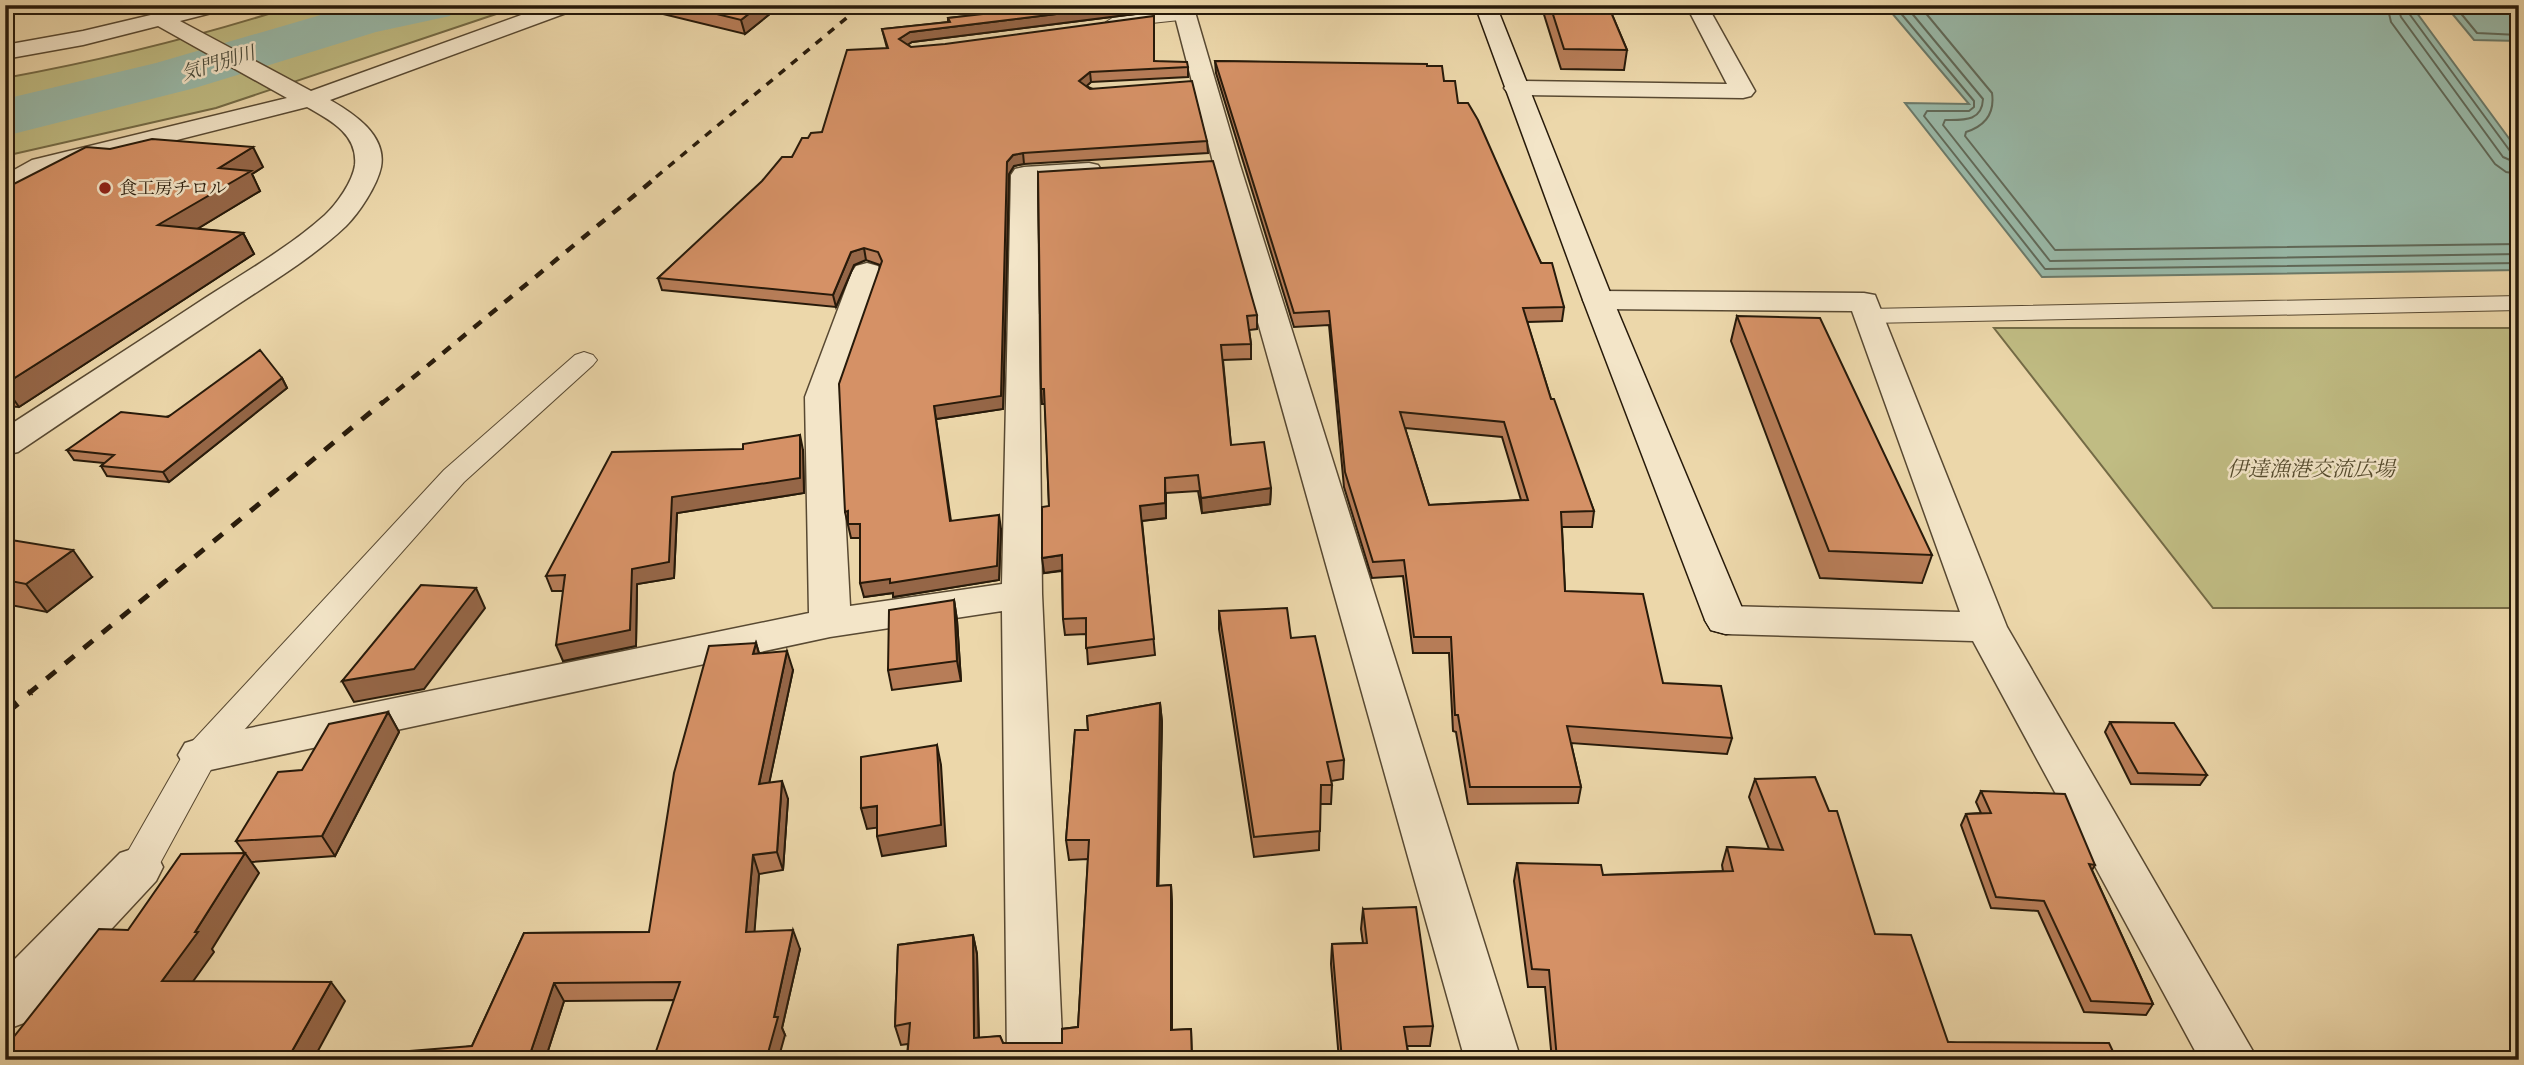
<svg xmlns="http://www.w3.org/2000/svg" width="2524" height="1065" font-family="'Libre Caslon Text','Noto Serif JP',serif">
	<rect width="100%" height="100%" fill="#ecd7aa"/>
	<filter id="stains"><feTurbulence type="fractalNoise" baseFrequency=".00286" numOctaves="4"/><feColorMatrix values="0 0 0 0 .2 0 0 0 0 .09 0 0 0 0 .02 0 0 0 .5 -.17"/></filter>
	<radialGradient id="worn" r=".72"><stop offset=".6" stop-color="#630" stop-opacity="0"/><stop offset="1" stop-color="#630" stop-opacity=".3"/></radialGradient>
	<path fill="#c0bc83" stroke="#746b46" stroke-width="2" d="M297 5H523L216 108 5 156V78C104 60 201 36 297 5Z
		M1994 328H2519V608H2213Z"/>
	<path fill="#99baaa" stroke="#6b7a6a" stroke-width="2" d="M1885 5H2411L2519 152V270L2042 277 1905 103 1969 104Z
		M2445 5H2519V41L2474 40Z"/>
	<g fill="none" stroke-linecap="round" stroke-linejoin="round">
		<path stroke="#606a5a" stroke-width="2" d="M1894 5 1974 101V107L1969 111H1927L1924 116 2045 269 2519 263
			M1905 5 1983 99C1982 122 1963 120 1945 120L1943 125 2050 261 2519 254
			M1919 5 1992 93C1995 114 1985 126 1966 132L1965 136 2055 250 2519 244
			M2387 5 2391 22 2495 164 2506 172 2519 174
			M2397 5 2401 17 2503 157 2519 164
			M2406 5 2408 12 2510 151 2519 155
			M2454 5 2477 33 2519 35"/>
		<path fill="#99baaa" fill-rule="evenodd" d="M355 5H457L450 16 376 32 195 88 5 136V99L156 63Z"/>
		<defs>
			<path id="lane" d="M1183 11 1189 13 1191 16 1189 19 1114 27 1106 22 1114 17Z
				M2519 296V310L1868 323 1859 321 1856 316 1859 311 1868 309Z
				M584 352 593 355 597 360 593 365 464 482 214 764 152 878 138 883 124 878 119 867 188 746 444 470 575 355Z"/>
			<path id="street" d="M193 5H230L227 9 180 21 311 91 549 5H580L577 9 330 100C353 113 387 135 381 167 377 186 359 213 346 226 310 260 265 286 225 313 156 359 87 405 18 452L5 455V428C71 385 137 343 202 300 244 273 288 248 325 215 337 204 353 181 355 165 358 134 330 120 307 107L50 172 5 194V175L32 160 287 98 158 26 83 45 5 59V45L83 31Z
				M1172 5H1193L1239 162 1521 1060H1465L1213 162Z
				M1686 5H1707L1755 91 1751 96 1743 98 1516 95 1508 93 1504 88 1508 83 1516 81 1727 84Z
				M1089 163 1098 165 1102 171 1098 177 1037 182 1042 594 1063 1060H1007L1002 611 830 637 201 772 185 767 178 755 185 743 201 738 809 613 805 397 852 272 856 266 867 263 878 266 882 272 839 397 850 606 1002 584 1011 175 1015 169 1024 167Z
				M1598 291 1864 293 1875 295 2007 627 2258 1060H2200L1973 641 1726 634 1711 630 1705 620 1711 610 1726 606 1960 612 1852 311 1598 309 1587 307 1583 300 1587 293Z
				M138 847 156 853 163 867 156 881 24 1023 5 1030V969L120 853Z"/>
			<path id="secondary" d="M1475 5H1496L1613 300 1747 620 1741 630 1726 634 1711 630 1705 620 1583 300Z"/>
		</defs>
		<use href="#lane" stroke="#584932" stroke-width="2"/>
		<use href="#street" stroke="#584932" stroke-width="3"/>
		<use href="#secondary" stroke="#271a0a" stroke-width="3"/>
		<use href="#lane" fill="#f3e5c8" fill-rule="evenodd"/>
		<use href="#street" fill="#f3e5c8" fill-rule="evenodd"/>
		<use href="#secondary" fill="#f3e5c8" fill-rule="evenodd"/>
		<path stroke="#271a0a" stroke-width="3.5" stroke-dasharray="8 8" stroke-linecap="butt" d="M656 177 862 5"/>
		<path stroke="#271a0a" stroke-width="4.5" stroke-dasharray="10 10" stroke-linecap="butt" d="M381 404 658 176"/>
		<path stroke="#271a0a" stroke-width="5" stroke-dasharray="12 12" stroke-linecap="butt" d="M28 694 383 402"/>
		<path stroke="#271a0a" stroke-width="7" stroke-dasharray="16 16" stroke-linecap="butt" d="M5 713 31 692"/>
	</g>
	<path fill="#b77d58" stroke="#271a0a" stroke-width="2" fill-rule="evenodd" d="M626 5H781L745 34Z
		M1010 5H1150V12L912 42 907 45 911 47 1154 61 1188 67V77L1091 82 1086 86 1207 141 1208 153 1024 164 1014 166 1009 174 1003 409 936 419 951 521 1001 529 999 580 893 597V593L864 597 860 538H851L845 512 880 265 866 260 854 265 836 307 662 290 658 278 792 157 808 138 822 132 887 48 882 29 948 22V18L1014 11Z
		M1541 5H1608L1627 50 1624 70 1561 69Z
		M1215 61 1427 66 1444 81 1458 103 1564 307 1562 321 1527 322 1551 399 1594 511 1592 527H1562L1565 591 1663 683 1732 738 1727 754 1571 743 1581 787 1578 803 1468 804 1456 732 1453 731 1449 653H1413L1403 576 1372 578 1344 487 1329 325 1294 327 1216 73ZM1405 428 1502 437 1521 500 1429 505Z
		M263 167 252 174 260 191 197 229 243 233 254 254 19 407 5 406V187Z
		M1038 172 1257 315V329L1249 330 1251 344V359L1223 360 1231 445 1271 488 1270 504 1202 513 1198 491 1166 493V518L1142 521 1155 655 1088 664 1086 634 1065 635 1063 619 1062 571 1044 573 1049 506 1045 404H1042L1041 389Z
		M1737 316 1932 555 1922 583 1820 578 1731 341Z
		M282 378 287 388 169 482 107 476 101 466 104 463 74 460 67 450Z
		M743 449 803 450 804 493 677 513 674 578 637 584 636 646 563 661V591H552L546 576Z
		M5 539 92 577 47 612 5 604Z
		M954 600 957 620 961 681 892 690 888 670Z
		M1219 611 1291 638 1344 760 1343 779 1331 781 1332 785 1331 804H1320L1319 850 1254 857 1219 629Z
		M756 643 759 653 793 670 769 783 788 799 783 870 759 874 754 932 800 949 782 1028 785 1035 674 1000 564 1001 545 1060H382L472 1046 524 933 649 932Z
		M1160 703 1162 722 1158 886 1171 885 1172 905V1030L1191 1029 1192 1060H907L908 1044 901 1045 895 1026 898 945 973 935 977 954 979 1038 1000 1036 1003 1043H1062V1029L1078 1027 1088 859 1069 860 1066 840 1075 730H1088L1087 716Z
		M388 712 399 732 335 856 251 862 236 841 302 770Z
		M2110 722 2207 775 2200 785 2131 784 2105 732Z
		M1755 779 1875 934 1948 1042 2117 1060H1552L1545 987H1528L1514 881 1517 863 1603 875 1723 871 1722 865 1727 847 1769 849 1749 797Z
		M1981 791 2095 865 2092 870 2153 1004 2146 1015 2084 1012 2038 911 1991 908 1961 825 1966 814 1981 813 1976 802Z
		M1363 909 1433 1026 1430 1046H1407L1409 1060H1339L1331 964 1332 944 1363 943 1361 929Z"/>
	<path fill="#956647" stroke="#271a0a" stroke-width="2" d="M760 5H781L745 34 741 20Z
		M1129 5H1150V12L912 42 901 49 899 39 910 32Z
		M1090 72 1091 82 1080 92 1079 81Z
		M253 147 263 167 252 174 260 191 169 246 158 225 219 168Z
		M1023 153 1024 164 1014 166 1009 174 1003 409 936 419 934 406 1007 162 1013 155Z
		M243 233 254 254 19 407 5 387V384Z
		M864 248 866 260 854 265 836 307 833 295 851 252Z
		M282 378 287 388 169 482 163 472Z
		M1041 389H1044L1046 404H1042Z
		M800 435 803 450 804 493 677 513 674 578 637 584 636 646 563 661 556 645 632 569 672 497Z
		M1165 478 1166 518 1141 521 1140 506Z
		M1271 488 1270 504 1202 513 1201 498Z
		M999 515 1001 529 999 580 893 597V593L864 597 860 583Z
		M73 550 92 577 47 612 26 584Z
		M1062 555 1064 570 1044 573 1042 558Z
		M476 588 485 608 424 689 354 702 342 681Z
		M954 600 957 620 961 681 957 661Z
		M756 643 761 661 753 654Z
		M787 651 793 670 765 803 759 784Z
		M1160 703 1162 722 1158 905 1157 886Z
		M388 712 399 732 335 856 322 836Z
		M937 745 941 765 946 846 882 856 877 836Z
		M782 781 788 799 783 870 777 852Z
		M877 806 882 827 867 829 861 808Z
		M245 853 259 873 212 949 214 952 179 1001 162 981 195 932Z
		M753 855 759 874 753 951 746 932Z
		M1171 885 1172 905V1049L1171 1030Z
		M793 930 800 949 782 1028 785 1035 778 1060H766L774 1017Z
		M973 935 977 954 979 1058 974 1038Z
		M331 982 345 1001 313 1060H287Z
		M554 983 564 1001 545 1060H528Z"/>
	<path fill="#d59166" stroke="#271a0a" stroke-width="2" fill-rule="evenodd" d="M680 5H760L741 20Z
		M1015 5H1129L910 32 899 39 911 47 945 44 1154 16V61L1187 62 1188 67 1090 72 1079 81 1090 89 1192 81 1207 141 1023 153 1013 155 1007 162 1001 396 934 406 950 521 999 515 997 566 890 583V579L860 583V524H848V511L845 512 839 384 882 261 878 252 864 248 851 252 833 295 658 278 762 181 782 157H792L802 138H808L811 133 822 132 847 50 888 48 882 29 950 22 948 18 1019 10Z
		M1550 5H1608L1627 50 1564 49Z
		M1215 61 1427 64V66H1442L1444 81H1455L1458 103H1468L1478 120 1541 263H1552L1564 307 1523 308 1551 399H1554L1594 511 1561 512 1565 591 1643 594 1663 683 1721 686 1732 738 1567 726 1581 787H1470L1458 715H1455L1451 637H1414L1404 560 1373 562 1345 472 1329 311 1294 313ZM1400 412 1504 422 1528 500 1429 505Z
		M152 139 253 147 219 168 251 171 158 225 243 233 5 384V187H8L86 147 110 149Z
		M1213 161 1257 315 1247 316 1251 344 1221 345 1231 445 1264 442 1271 488 1201 498 1198 475 1165 478V503L1140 506 1154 639 1086 648V618L1063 619 1062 555 1042 558V507L1049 506 1044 389H1041L1038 172Z
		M1737 316 1820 318 1932 555 1829 551Z
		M260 350 282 378 163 472 101 466 114 455 67 450 121 412 168 417Z
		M800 435V478L672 497 669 562 632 569 630 630 556 645 565 575 546 576 612 452 743 449V444Z
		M5 539 73 550 26 584 5 580Z
		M421 585 476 588 414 669 342 681Z
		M954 600 957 661 888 670 889 610Z
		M1287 608 1291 638 1315 636 1344 760 1327 762 1332 785H1321L1320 831 1254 837 1219 611Z
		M756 643 753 654 787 651 759 784 782 781 777 852 753 855 746 932 793 930 774 1017H778L766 1060H653L680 982 554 983 528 1060H382L385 1053 472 1046 524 933 649 932 674 773 709 646Z
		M1160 703 1157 886 1171 885V1030L1191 1029 1192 1060H907L910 1023 895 1026 898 945 973 935 974 1038 1000 1036 1003 1043H1062V1029L1078 1027 1089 840H1066L1075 730H1088L1087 716Z
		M388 712 322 836 236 841 278 772 302 770 329 724Z
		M2110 722 2174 723 2207 775 2138 773Z
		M937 745 941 825 877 836V806L861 808V757Z
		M1815 777 1829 811H1837L1875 934 1911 935 1948 1042 2109 1043 2117 1060H1576L1557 1059 1549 970 1532 969 1517 863 1601 865 1603 875 1733 871 1727 847 1783 850 1755 779Z
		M1981 791 2065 794 2095 865 2089 864 2153 1004 2091 1001 2044 901 1996 897 1966 814 1991 813Z
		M245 853 195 932H198L162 981 331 982 287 1060H5V1048L99 929 128 930 181 854Z
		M1416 907 1433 1026 1404 1027 1409 1060H1342L1332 944 1367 943 1363 909Z"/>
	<circle fill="#8f2418" stroke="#f3e5c8" stroke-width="2.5" cx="105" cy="188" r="7"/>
	<g text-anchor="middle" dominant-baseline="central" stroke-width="5" stroke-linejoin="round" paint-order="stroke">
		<g font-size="18" fill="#271a0a" stroke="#f3e5c8" text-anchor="start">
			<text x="119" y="188">食工房チロル</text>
		</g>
		<g font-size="19" font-style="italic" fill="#494a3a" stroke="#f3e5c8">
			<text transform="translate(218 63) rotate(-17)">気門別川</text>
		</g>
		<g font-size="21" font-style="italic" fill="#554b2e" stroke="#f3e5c8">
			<text x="2311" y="468">伊達漁港交流広場</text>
		</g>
	</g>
	<rect width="2524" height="1065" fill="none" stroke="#ecd7aa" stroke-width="28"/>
	<rect x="7" y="7" width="2510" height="1051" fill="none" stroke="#271a0a" stroke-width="3.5"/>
	<rect x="14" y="14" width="2496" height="1037" fill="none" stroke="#271a0a" stroke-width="2"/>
	<rect width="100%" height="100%" filter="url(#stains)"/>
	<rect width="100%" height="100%" fill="url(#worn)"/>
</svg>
